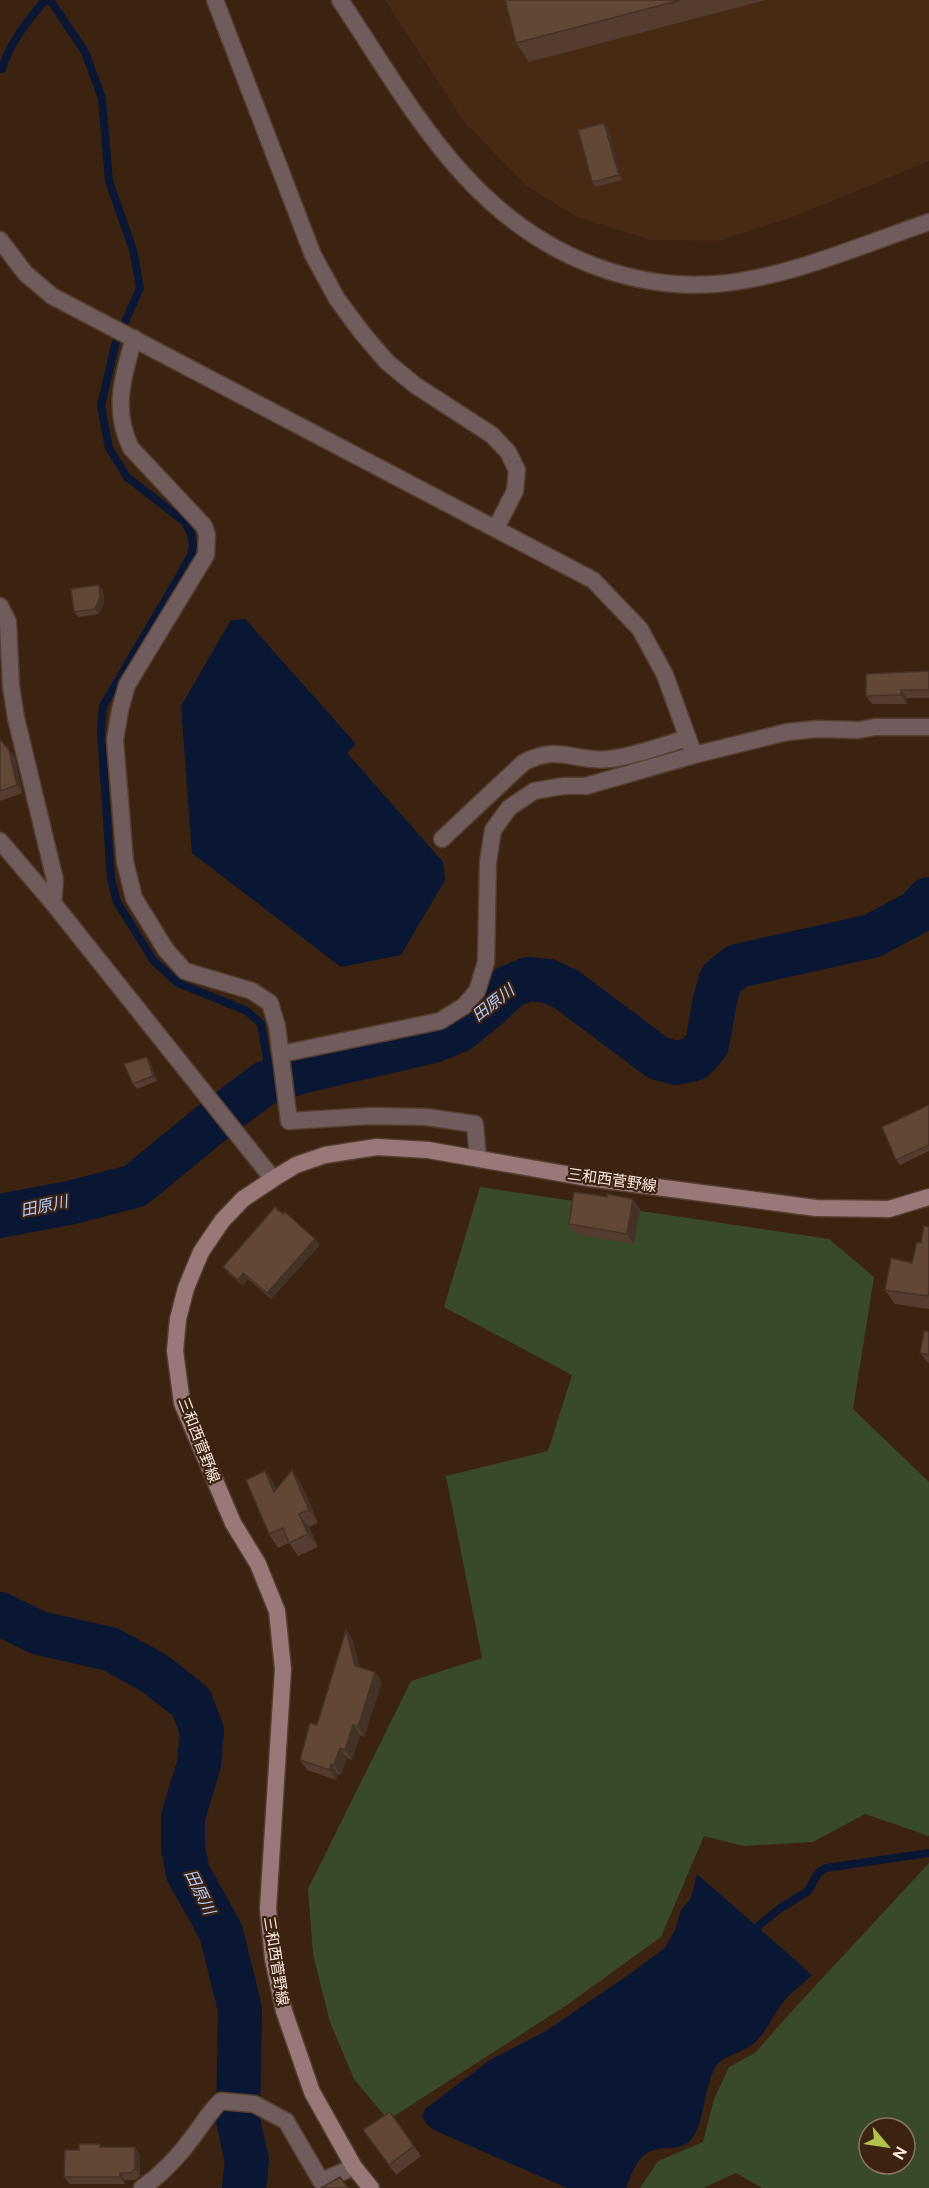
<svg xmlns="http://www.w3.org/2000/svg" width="929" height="2188" font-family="'DM Sans','Noto Sans JP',sans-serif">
	<rect width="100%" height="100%" fill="#3b2211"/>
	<path fill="#482914" d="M385 0H929V161L796 216 718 241 651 240 577 217 528 187 464 122Z"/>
	<path fill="#384a2a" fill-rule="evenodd" d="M480 1187 829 1239 874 1277 853 1409 929 1482V1836L865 1814 813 1842 743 1846 704 1836 661 1937 567 2005 388 2120 354 2079 330 2022 313 1954 308 1889 411 1681 482 1658 446 1476 548 1451 572 1375 444 1307Z
		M929 1863V2188H762L736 2173 703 2188H640L658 2161 703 2142 714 2099 729 2067 755 2053 791 2012ZM869 2128H905V2164H869Z"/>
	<path fill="#091735" d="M245 619 356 744 347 753 443 862 445 880 401 955 341 967 192 853 181 706 231 620Z
		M697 1874 812 1975C803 1983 793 1991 785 2000 773 2014 768 2031 753 2044 741 2054 723 2054 715 2068 703 2090 705 2120 693 2137 682 2153 666 2145 651 2151 637 2156 631 2176 626 2188H567L434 2130 426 2123 422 2117 425 2109 490 2060 546 2031 634 1971 665 1948 675 1930 681 1910 691 1898Z"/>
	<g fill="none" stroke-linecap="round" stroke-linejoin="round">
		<path stroke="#091735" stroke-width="8" d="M50 0 85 52 102 98 109 181 133 250 140 288 115 345 101 406 109 448 127 477 185 522 191 534 193 545 191 555 180 575 103 706 101 732 111 879 117 902 153 960 178 983 247 1011 261 1024 271 1082
			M0 69H2C10 42 27 22 45 0
			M750 1933 779 1909 808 1891 818 1873 826 1868 929 1853"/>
		<path stroke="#091735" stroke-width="44" d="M0 1216 69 1203 135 1186 208 1126 265 1083 304 1071 433 1041 458 1031 488 1007 509 987 528 979 548 981 566 989 658 1058 676 1063 694 1059 707 1045 715 1000 721 979 737 966 872 936 917 912 929 899
			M0 1614 39 1633 110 1649 154 1673 191 1702 202 1731 199 1764 183 1817V1848L188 1873 221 1932 240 2009 238 2120 247 2161 244 2188"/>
		<defs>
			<path id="minor" d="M215 0 313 255 337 299 363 334 387 362 415 385 492 435 508 452 517 470 515 491 496 528
				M340 0C412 108 470 222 600 268 637 281 676 287 716 284 788 278 861 245 929 222
				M0 240 25 273 52 296 593 580 640 629 665 675 694 755
				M134 338C123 376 112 410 131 448L204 526 207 535 206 555 127 685 120 710 115 740 125 862 134 898 166 950 185 971 252 991 270 1003 277 1026 289 1121 370 1116 426 1117 475 1124 478 1158
				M0 606 8 622 11 686 16 718 55 880 53 903
				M442 839 523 763C559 743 575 763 610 759 636 756 663 745 688 738
				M281 1054 440 1021 464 1006 477 991 486 962 488 862 493 830 509 808 534 791 563 786H586L694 755 787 732 817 729 859 730 875 727H929
				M142 2188C162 2174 180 2155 195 2134 204 2122 210 2111 221 2101L254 2104 286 2121 321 2181 354 2167"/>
			<path id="tertiary" d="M0 841 53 903 273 1179"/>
			<path id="secondary" d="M371 2188 354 2167 312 2092 284 2011 273 1959 268 1909 283 1669 277 1611 258 1564 233 1523 182 1403 175 1351 178 1319 186 1288 201 1252 222 1221 243 1199 273 1179 296 1165 325 1155 377 1147 428 1150 588 1178 816 1208 889 1209 929 1197"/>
		</defs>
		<use href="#minor" stroke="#563e2e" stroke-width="19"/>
		<use href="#tertiary" stroke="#563e2e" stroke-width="19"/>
		<use href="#secondary" stroke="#563e2e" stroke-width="19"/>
		<use href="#minor" stroke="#715c5d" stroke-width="16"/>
		<use href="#tertiary" stroke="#715c5d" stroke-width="16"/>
		<use href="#secondary" stroke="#99787a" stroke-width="16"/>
	</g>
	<path fill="#543d2e" d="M505 0H766L529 62 516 43Z
		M604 123 608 128 622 180 595 187 592 182Z
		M99 585 103 590 104 603 99 614 78 617 74 612Z
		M929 671V698H907V704H872L866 696Z
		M0 739 15 757 22 793 0 801Z
		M150 1062 157 1081 137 1089 133 1084Z
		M929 1105V1151L900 1165 896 1160Z
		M640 1209 634 1244 576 1234 569 1224Z
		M929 1227V1309L895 1304 885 1290 912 1263 921 1243Z
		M320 1245 271 1299 248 1279 243 1286 228 1273 223 1267Z
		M929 1332V1363L927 1362 920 1353Z
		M265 1471 274 1484 276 1489 301 1483 318 1523 309 1527 318 1547 298 1556 289 1543 278 1548 269 1534Z
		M346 1630 353 1640 360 1667 375 1672 382 1682 364 1737 360 1735 352 1760 347 1758 341 1775 338 1774 336 1780 307 1770 300 1760 317 1725Z
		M390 2112 421 2156 396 2175 363 2130Z
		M100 2144 102 2147H135L140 2155V2176L135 2180H125V2184H70L64 2177 79 2150Z"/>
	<path fill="#453226" d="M604 123 608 128 622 180 619 175Z
		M99 585 103 590 104 603 99 614 95 609Z
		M901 690 907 698V704L901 695Z
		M9 750 15 757 22 793 17 785Z
		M147 1057 150 1062 157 1081 153 1076Z
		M633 1199 640 1209 634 1244 627 1234Z
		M315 1239 320 1245 271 1299 267 1293Z
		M243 1273 248 1279 243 1286 238 1280Z
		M292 1470 301 1483 318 1523 309 1510Z
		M265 1471 274 1484 283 1505 274 1492Z
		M299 1514 309 1527 318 1547 308 1534Z
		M346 1630 353 1640 362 1675 355 1666Z
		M375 1672 382 1682 364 1737 358 1727Z
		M353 1725 360 1735 352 1760 345 1750Z
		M340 1748 347 1758 341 1775 334 1765Z
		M331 1764 338 1774 336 1780 330 1770Z
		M135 2147 140 2155V2176L135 2169Z
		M120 2173 125 2180V2184L120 2177Z"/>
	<path fill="#624736" stroke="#453226" stroke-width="1.5" d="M505 0H681L516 43Z
		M604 123 619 175 592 182 578 130Z
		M99 585 100 597 95 609 74 612 71 589Z
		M929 671V690H901V695L866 696V674Z
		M0 739 9 750 17 785 0 791Z
		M147 1057 153 1076 133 1084 124 1064Z
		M929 1105V1145L896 1160 882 1127Z
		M574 1192 607 1197V1194L633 1199 627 1234 569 1224Z
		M275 1207 283 1214 285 1212 315 1239 267 1293 243 1273 238 1280 223 1267Z
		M924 1226 929 1227V1291L928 1296 885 1290 891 1258 912 1263 917 1242 921 1243Z
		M924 1331 929 1332V1355L920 1353Z
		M292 1470 309 1510 299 1514 308 1534 289 1543 283 1528 269 1534 246 1480 265 1471 274 1492Z
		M346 1630 355 1666 375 1672 358 1727 353 1725 345 1750 340 1748 334 1765 331 1764 330 1770 300 1760 310 1723 317 1725Z
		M390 2112 414 2146 389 2165 363 2130Z
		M79 2144H100V2147H135V2169L130 2173H120V2177H64L65 2150H79Z
		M340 2177 348 2188H321Z"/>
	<g text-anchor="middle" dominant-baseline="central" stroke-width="4.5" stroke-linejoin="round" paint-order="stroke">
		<g font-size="15" fill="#feece2" stroke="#3b2211">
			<text transform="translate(612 1180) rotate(8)">三和西菅野線</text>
			<text transform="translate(199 1440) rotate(69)">三和西菅野線</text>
			<text transform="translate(276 1961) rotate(81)">三和西菅野線</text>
		</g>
		<g font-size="16" font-style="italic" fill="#b1cafb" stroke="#3b2211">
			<text transform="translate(493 1003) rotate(-38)">田原川</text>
			<text transform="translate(44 1206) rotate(-12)">田原川</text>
			<text transform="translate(200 1892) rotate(64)">田原川</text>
		</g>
	</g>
	<g transform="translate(887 2146) rotate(119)"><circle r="28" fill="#3b2211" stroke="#897365" stroke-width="1.5"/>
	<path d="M0-4.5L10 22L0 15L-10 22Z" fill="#b3c24b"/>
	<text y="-9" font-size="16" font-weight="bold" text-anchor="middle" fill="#feece2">N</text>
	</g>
</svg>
